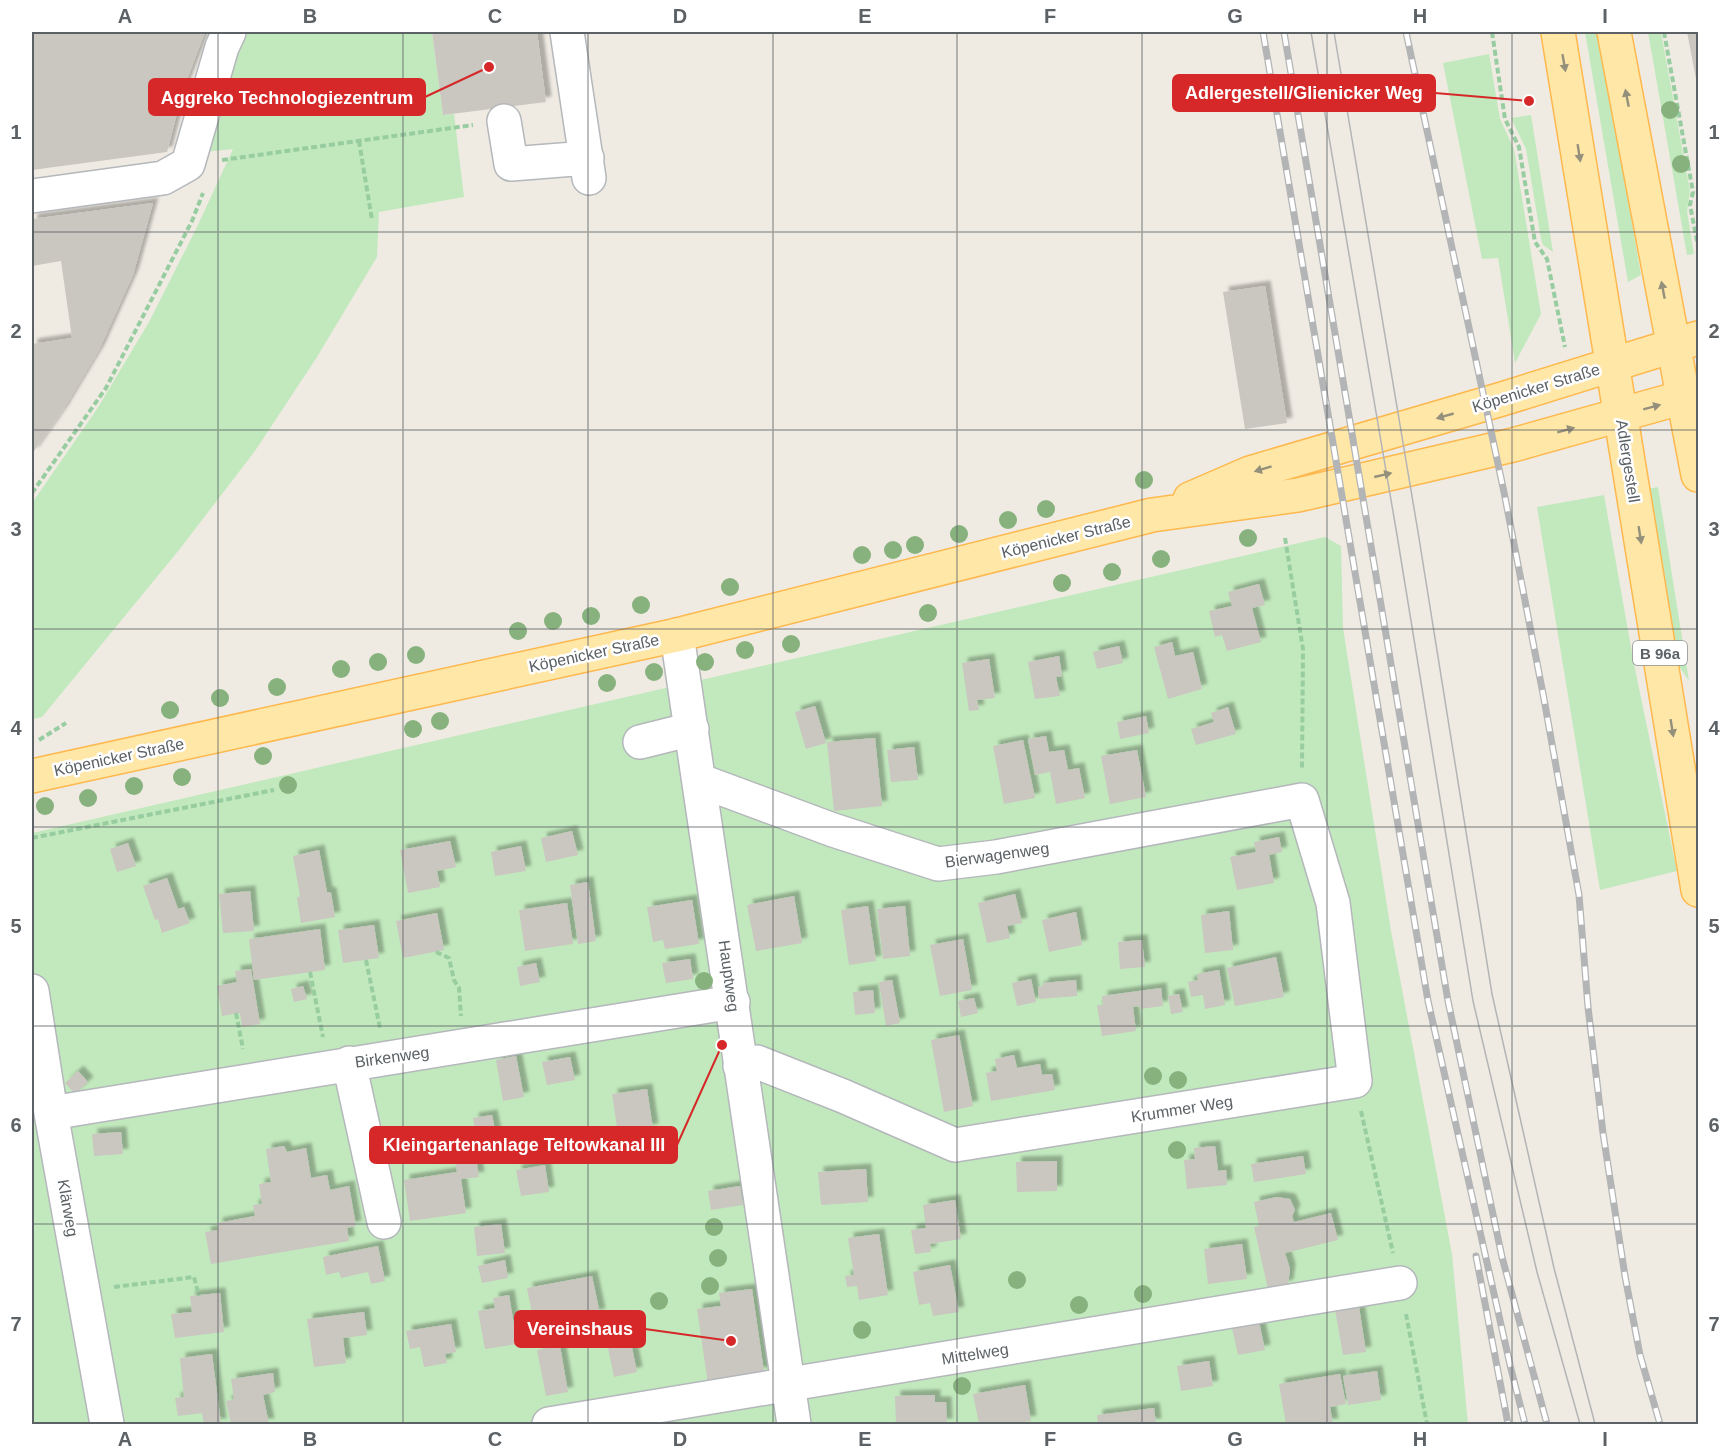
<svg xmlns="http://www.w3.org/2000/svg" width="1730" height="1456" font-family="Arial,sans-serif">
	<defs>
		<filter id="shadow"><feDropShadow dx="5.5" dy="-5.5" stdDeviation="1.5" flood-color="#0004"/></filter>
	</defs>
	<rect width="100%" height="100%" fill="#efebe3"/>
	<path fill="#c2e9bd" d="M229 32H432L443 115 454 114 464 197 379 212 377 257 317 357 255 451 179 550 42 717 32 719V503L97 409 149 322 197 227 233 149 204 152Z
		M1585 32H1599L1641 275 1628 282Z
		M1648 32H1661L1690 191 1687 211 1694 254 1687 255Z
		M1489 54 1500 119 1514 149 1541 314 1515 363 1498 258 1482 259 1443 63Z
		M1531 115 1553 252 1543 245 1541 239 1526 149 1511 118Z
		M1658 487 1689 681 1675 660 1647 489Z
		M1604 495 1634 664 1677 871 1600 890 1537 507Z
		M1325 537 1341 546 1343 628 1391 931 1452 1254 1468 1424H32V833Z"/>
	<path fill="#cac6c0" filter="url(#shadow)" d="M32 32H205L183 90 167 152 32 170Z
		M432 32H537L546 102 443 115Z
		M1687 32H1698V84H1697Z
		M153 203 133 275 99 350 63 410 32 454V344L72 338 61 261 32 266V219Z
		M1265 286 1287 423 1245 429 1223 292Z
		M1259 584 1265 605 1252 608 1261 642 1227 651 1222 635 1215 637 1209 611 1232 606 1228 592Z
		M1172 642 1175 656 1193 652 1202 689 1168 699 1154 647Z
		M1119 646 1123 663 1097 669 1093 652Z
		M1059 656 1062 676 1056 677 1060 696 1035 699 1028 662Z
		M989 659 995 698 977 700 979 710 969 711 962 663Z
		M815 706 826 743 806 749 795 712Z
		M1228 707 1236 734 1196 745 1191 729 1214 722 1211 713Z
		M1146 716 1149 733 1120 739 1117 722Z
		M1046 736 1049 752 1064 750 1068 770 1079 768 1085 798 1056 804 1050 772 1035 775 1028 739Z
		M875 738 882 806 834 811 827 742Z
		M1023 740 1035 798 1004 804 993 746Z
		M914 747 918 780 891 782 887 750Z
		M1137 750 1146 797 1110 804 1101 756Z
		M572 831 578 855 546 862 541 838Z
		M1279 837 1282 852 1269 855 1274 883 1237 890 1230 857 1256 852 1254 842Z
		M450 841 456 867 437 871 440 887 408 893 400 850Z
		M128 843 136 866 117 872 110 849Z
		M521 846 526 871 495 876 491 852Z
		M319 850 327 892 331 893 335 917 301 923 297 898 300 896 293 856Z
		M167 878 178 909 184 907 190 923 162 933 158 919 155 920 143 886Z
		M588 882 596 941 578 944 570 885Z
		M250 891 254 931 223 933 219 894Z
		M1015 894 1022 923 1007 926 1010 938 987 943 978 903Z
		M794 896 802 943 756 951 747 905Z
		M692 900 699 944 665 949 663 940 653 942 647 907Z
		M567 903 573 944 525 951 519 910Z
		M868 906 876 961 849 965 841 910Z
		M905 906 910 956 883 959 877 909Z
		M1229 911 1233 950 1205 953 1201 915Z
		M1076 912 1082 945 1049 952 1042 920Z
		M437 913 444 950 403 958 396 921Z
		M374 925 379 958 343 963 338 930Z
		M320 929 325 970 254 980 249 939Z
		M963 939 972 990 940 996 930 945Z
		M1142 940 1145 967 1120 969 1118 942Z
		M1276 957 1284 997 1235 1006 1227 968Z
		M690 959 693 979 666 983 662 963Z
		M536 963 540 982 520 986 517 967Z
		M251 969 260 1024 242 1027 240 1013 222 1016 217 986 237 982 235 971Z
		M1219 970 1225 1005 1205 1009 1203 995 1191 997 1188 982 1198 980 1197 974Z
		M1031 979 1036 1002 1017 1006 1012 983Z
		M892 980 900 1023 886 1026 879 982Z
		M1076 980 1077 996 1039 999 1038 987 1043 986V983Z
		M303 986 307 999 294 1002 291 989Z
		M1161 988 1163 1006 1140 1009V1006L1133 1007 1136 1031 1102 1036 1097 1005H1103L1102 996Z
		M873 990 875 1013 855 1015 853 992Z
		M1179 994 1183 1012 1171 1014 1168 996Z
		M974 998 978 1013 961 1017 958 1001Z
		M959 1035 973 1106 944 1112 931 1040Z
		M1014 1055 1017 1068 1040 1064 1042 1075 1052 1074 1055 1090 991 1101 986 1073 997 1071 995 1059Z
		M516 1056 524 1097 503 1101 496 1060Z
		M570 1057 575 1080 547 1085 542 1062Z
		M78 1071 88 1082 75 1094 65 1083Z
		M647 1089 653 1129 618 1134 612 1094Z
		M492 1115 499 1151 479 1155 473 1118Z
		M121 1132 123 1154 94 1156 92 1134Z
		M284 1146 287 1152 306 1148 311 1178 327 1175 330 1190 349 1186 356 1226 347 1228 349 1241 211 1264 205 1232 218 1230 217 1223 255 1216 253 1205 262 1204 259 1184 271 1182 266 1149Z
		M1215 1146 1218 1171 1226 1170 1227 1185 1187 1189 1184 1160 1195 1159 1194 1148Z
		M475 1151 479 1177 461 1179 466 1213 410 1221 404 1180 457 1172 454 1154Z
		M1303 1156 1306 1174 1254 1182 1251 1164Z
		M1057 1161V1191L1017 1192 1016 1162Z
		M545 1165 549 1192 521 1196 516 1170Z
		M866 1169 868 1202 821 1205 818 1172Z
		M740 1186 743 1205 711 1210 708 1191Z
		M1277 1197 1290 1199 1295 1210 1292 1216 1294 1222 1331 1213 1338 1240 1285 1253 1290 1269 1288 1285 1268 1289 1254 1227 1259 1226 1254 1202Z
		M955 1200 961 1239 930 1244 931 1252 915 1254 911 1230 926 1228 923 1205Z
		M501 1224 505 1253 477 1256 474 1227Z
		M879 1234 888 1295 859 1300 857 1286 847 1287 845 1276 854 1275 848 1238Z
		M1242 1244 1247 1279 1208 1284 1204 1249Z
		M378 1246 385 1281 371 1284 368 1272 341 1278 339 1272 326 1275 323 1257Z
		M505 1260 508 1278 482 1283 478 1266Z
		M950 1265 959 1312 933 1316 930 1303 919 1305 913 1272Z
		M592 1276 600 1314 586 1316 588 1328 537 1338 527 1288Z
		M752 1289 764 1372 723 1378 724 1382 708 1384 697 1309 721 1306 719 1293Z
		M220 1293 224 1332 175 1338 171 1314 192 1312 190 1296Z
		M509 1295 517 1344 485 1349 478 1311 495 1308 493 1298Z
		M1359 1307 1366 1352 1343 1355 1335 1310Z
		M364 1312 367 1335 343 1338 346 1363 314 1367 307 1319Z
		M1259 1322 1265 1350 1238 1355 1232 1328Z
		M451 1324 456 1352 445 1354 447 1363 424 1367 420 1347 410 1349 406 1331Z
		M630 1338 637 1372 614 1377 607 1343Z
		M560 1346 568 1392 546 1396 537 1350Z
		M212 1354 221 1424H204L202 1413 178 1416 175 1398 184 1397 180 1358Z
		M1209 1361 1213 1386 1181 1391 1177 1366Z
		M1377 1371 1381 1400 1348 1405 1343 1376Z
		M273 1373 275 1392 263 1395 269 1424H231L226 1401 234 1399 231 1379Z
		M1340 1374 1346 1404 1330 1407 1333 1424H1286L1279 1384Z
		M1025 1385 1031 1421 1008 1424H979L973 1394Z
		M935 1395V1402H946L947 1424H896L895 1396Z
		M1154 1408 1156 1424H1098L1097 1415Z"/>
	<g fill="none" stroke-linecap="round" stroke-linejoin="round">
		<defs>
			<path id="minor" d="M567 32 589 178
				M504 121 511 164 587 158
				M32 196 163 178 188 164 222 47 229 32
				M677 635 794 1424
				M640 742 692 729
				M701 781 833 830 938 864 996 857 1302 800 1333 903 1355 1081 955 1145 843 1096 757 1062 740 1066
				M32 991 51 1113 107 1424
				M349 1063 384 1222
				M51 1113 733 1002
				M549 1424 1400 1283"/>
			<path id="major" d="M1558 32 1698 890
				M1614 32 1698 475
				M1190 499 1250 473 1502 399 1698 338
				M32 776 677 635 1152 515 1298 495 1513 445 1698 393"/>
		</defs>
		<use href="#minor" stroke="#b4b7bb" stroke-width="36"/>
		<use href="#major" stroke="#feb84d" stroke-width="36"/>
		<path stroke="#97cda0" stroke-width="4" stroke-dasharray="6 3" stroke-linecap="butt" d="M1492 32 1505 119 1519 147 1535 242 1547 259 1565 347
			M1664 32 1693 192 1690 205 1698 246
			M359 141 372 220
			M222 160 473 125
			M32 493 106 388 192 221 203 193
			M1285 538 1303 649 1302 770
			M39 740 66 723
			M32 838 274 790
			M436 952 449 958 454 980 459 988 461 1016
			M366 960 380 1028
			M310 972 323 1037
			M236 1013 243 1049
			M1361 1111 1393 1253
			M114 1287 194 1277 199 1296
			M1406 1314 1427 1424"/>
		<use href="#minor" stroke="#fff" stroke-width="33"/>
		<use href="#major" stroke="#ffe7a8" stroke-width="33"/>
		<path stroke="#b3b4b5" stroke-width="1.5" d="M1311 32 1397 535 1473 1001 1537 1272 1580 1424
			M1334 32 1418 532 1492 994 1554 1268 1595 1424"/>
		<defs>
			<path id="rail" d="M1263 32 1428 1001 1511 1369 1525 1424
				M1284 32 1448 1001 1502 1257 1547 1424
				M1406 32 1504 492 1544 699 1579 895 1588 1007 1603 1133 1625 1276 1640 1355 1660 1424
				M1476 1256 1508 1424"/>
		</defs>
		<use href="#rail" stroke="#b3b4b5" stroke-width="7"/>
		<use href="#rail" stroke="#fff" stroke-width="4.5" stroke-dasharray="14" stroke-linecap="butt"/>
	</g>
	<g fill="#87b27e">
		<circle cx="1670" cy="110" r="9"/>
		<circle cx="1681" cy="164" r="9"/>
		<circle cx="1144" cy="480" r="9"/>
		<circle cx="1046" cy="509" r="9"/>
		<circle cx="1008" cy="520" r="9"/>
		<circle cx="959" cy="534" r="9"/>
		<circle cx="1248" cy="538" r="9"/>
		<circle cx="915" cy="545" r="9"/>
		<circle cx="893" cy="550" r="9"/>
		<circle cx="862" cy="555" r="9"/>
		<circle cx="1161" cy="559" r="9"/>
		<circle cx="1112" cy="572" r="9"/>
		<circle cx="1062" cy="583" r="9"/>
		<circle cx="730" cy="587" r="9"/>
		<circle cx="641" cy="605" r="9"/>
		<circle cx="928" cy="613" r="9"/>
		<circle cx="591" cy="616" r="9"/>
		<circle cx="553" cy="621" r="9"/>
		<circle cx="518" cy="631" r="9"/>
		<circle cx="791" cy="644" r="9"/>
		<circle cx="745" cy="650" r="9"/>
		<circle cx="416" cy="655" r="9"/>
		<circle cx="378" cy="662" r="9"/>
		<circle cx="705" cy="662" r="9"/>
		<circle cx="341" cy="669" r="9"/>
		<circle cx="654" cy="672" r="9"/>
		<circle cx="607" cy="683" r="9"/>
		<circle cx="277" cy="687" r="9"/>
		<circle cx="220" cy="698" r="9"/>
		<circle cx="170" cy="710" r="9"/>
		<circle cx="440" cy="721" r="9"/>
		<circle cx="413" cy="729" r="9"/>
		<circle cx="263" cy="756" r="9"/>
		<circle cx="182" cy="777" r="9"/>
		<circle cx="288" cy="785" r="9"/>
		<circle cx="134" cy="786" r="9"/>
		<circle cx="88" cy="798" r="9"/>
		<circle cx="45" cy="806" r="9"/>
		<circle cx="704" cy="981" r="9"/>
		<circle cx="1153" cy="1076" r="9"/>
		<circle cx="1178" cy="1080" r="9"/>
		<circle cx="1177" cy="1150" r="9"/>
		<circle cx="714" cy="1227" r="9"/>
		<circle cx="718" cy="1258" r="9"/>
		<circle cx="1017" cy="1280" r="9"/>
		<circle cx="710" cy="1286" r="9"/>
		<circle cx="1143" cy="1294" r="9"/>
		<circle cx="659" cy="1301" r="9"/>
		<circle cx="1079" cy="1305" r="9"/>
		<circle cx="862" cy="1330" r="9"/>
		<circle cx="962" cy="1386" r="9"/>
	</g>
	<defs><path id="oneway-solid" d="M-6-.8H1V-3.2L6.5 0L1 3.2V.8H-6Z" transform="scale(1.5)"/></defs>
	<g fill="#94907c">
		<use href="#oneway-solid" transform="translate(1564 63) rotate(80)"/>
		<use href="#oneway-solid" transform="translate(1627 98) rotate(-101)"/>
		<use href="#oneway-solid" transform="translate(1579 153) rotate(81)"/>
		<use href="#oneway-solid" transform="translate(1663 290) rotate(-101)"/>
		<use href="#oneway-solid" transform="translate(1652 407) rotate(-15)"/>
		<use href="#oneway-solid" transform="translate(1445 416) rotate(164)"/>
		<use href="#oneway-solid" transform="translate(1566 430) rotate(-15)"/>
		<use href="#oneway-solid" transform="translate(1263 469) rotate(163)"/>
		<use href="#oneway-solid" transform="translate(1383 475) rotate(-13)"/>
		<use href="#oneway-solid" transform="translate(1640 535) rotate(81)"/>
		<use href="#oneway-solid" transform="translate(1672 728) rotate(81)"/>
	</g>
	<path fill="none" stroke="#5b6165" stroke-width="1.5" stroke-opacity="0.55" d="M218 32V1424M403 32V1424M588 32V1424M773 32V1424M957 32V1424M1142 32V1424M1327 32V1424M1512 32V1424M32 232H1698M32 430H1698M32 629H1698M32 827H1698M32 1026H1698M32 1224H1698"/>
	<g text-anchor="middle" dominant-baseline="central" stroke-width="5" stroke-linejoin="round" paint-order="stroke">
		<rect fill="#fff" stroke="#8c9093" stroke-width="1.5" x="1633" y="641" width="54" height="24" rx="4.5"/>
		<g font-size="15" font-weight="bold" fill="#5b6165">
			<text x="1660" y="653">B 96a</text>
		</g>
		<g font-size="16" fill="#5b6165" stroke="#fff">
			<text transform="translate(1536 388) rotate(-17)">Köpenicker Straße</text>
			<text transform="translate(1628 461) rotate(81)">Adlergestell</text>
			<text transform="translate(1066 537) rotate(-14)">Köpenicker Straße</text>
			<text transform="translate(594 653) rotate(-12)">Köpenicker Straße</text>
			<text transform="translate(119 757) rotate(-12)">Köpenicker Straße</text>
			<text transform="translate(997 855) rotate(-8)">Bierwagenweg</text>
			<text transform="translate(729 976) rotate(82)">Hauptweg</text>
			<text transform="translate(392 1057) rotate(-8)">Birkenweg</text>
			<text transform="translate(1182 1109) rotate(-9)">Krummer Weg</text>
			<text transform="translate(68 1208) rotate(80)">Klärweg</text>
			<text transform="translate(975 1354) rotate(-9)">Mittelweg</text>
		</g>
	</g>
	<path fill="none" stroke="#d62828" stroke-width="2" d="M1529 101L1435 93M489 67L425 97M722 1045L677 1145M731 1341L645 1329"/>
	<g fill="#d62828" stroke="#fff" stroke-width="2">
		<circle cx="1529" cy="101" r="6"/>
		<circle cx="489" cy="67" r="6"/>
		<circle cx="722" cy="1045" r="6"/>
		<circle cx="731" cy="1341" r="6"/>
	</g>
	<g fill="#d62828" stroke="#d62828" stroke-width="2">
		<rect x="1173" y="75" width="262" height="36" rx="6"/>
		<rect x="149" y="79" width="276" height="36" rx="6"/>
		<rect x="370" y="1127" width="307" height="36" rx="6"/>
		<rect x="515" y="1311" width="130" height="36" rx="6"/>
	</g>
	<g font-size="18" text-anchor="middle" font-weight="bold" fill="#fff">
		<text x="1304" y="99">Adlergestell/Glienicker Weg</text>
		<text x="287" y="104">Aggreko Technologiezentrum</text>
		<text x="524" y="1151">Kleingartenanlage Teltowkanal III</text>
		<text x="580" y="1335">Vereinshaus</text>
	</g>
	<rect width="1730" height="1456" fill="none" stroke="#ffffff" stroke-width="66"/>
	<rect x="33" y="33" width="1664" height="1390" fill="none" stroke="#5b6165" stroke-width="2"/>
	<g font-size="20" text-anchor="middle" font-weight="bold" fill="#5b6165">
		<text x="125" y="23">A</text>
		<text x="310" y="23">B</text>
		<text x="495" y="23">C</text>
		<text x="680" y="23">D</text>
		<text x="865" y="23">E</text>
		<text x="1050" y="23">F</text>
		<text x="1235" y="23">G</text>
		<text x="1420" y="23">H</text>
		<text x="1605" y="23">I</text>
		<text x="16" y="139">1</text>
		<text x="1714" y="139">1</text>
		<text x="16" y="338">2</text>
		<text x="1714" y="338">2</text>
		<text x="16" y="536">3</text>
		<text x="1714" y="536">3</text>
		<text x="16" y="735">4</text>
		<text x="1714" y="735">4</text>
		<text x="16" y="933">5</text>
		<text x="1714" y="933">5</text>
		<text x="16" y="1132">6</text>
		<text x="1714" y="1132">6</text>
		<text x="16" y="1331">7</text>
		<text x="1714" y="1331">7</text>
		<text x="125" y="1446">A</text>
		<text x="310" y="1446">B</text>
		<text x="495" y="1446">C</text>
		<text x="680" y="1446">D</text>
		<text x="865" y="1446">E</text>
		<text x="1050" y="1446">F</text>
		<text x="1235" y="1446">G</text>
		<text x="1420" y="1446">H</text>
		<text x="1605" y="1446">I</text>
	</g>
</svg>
